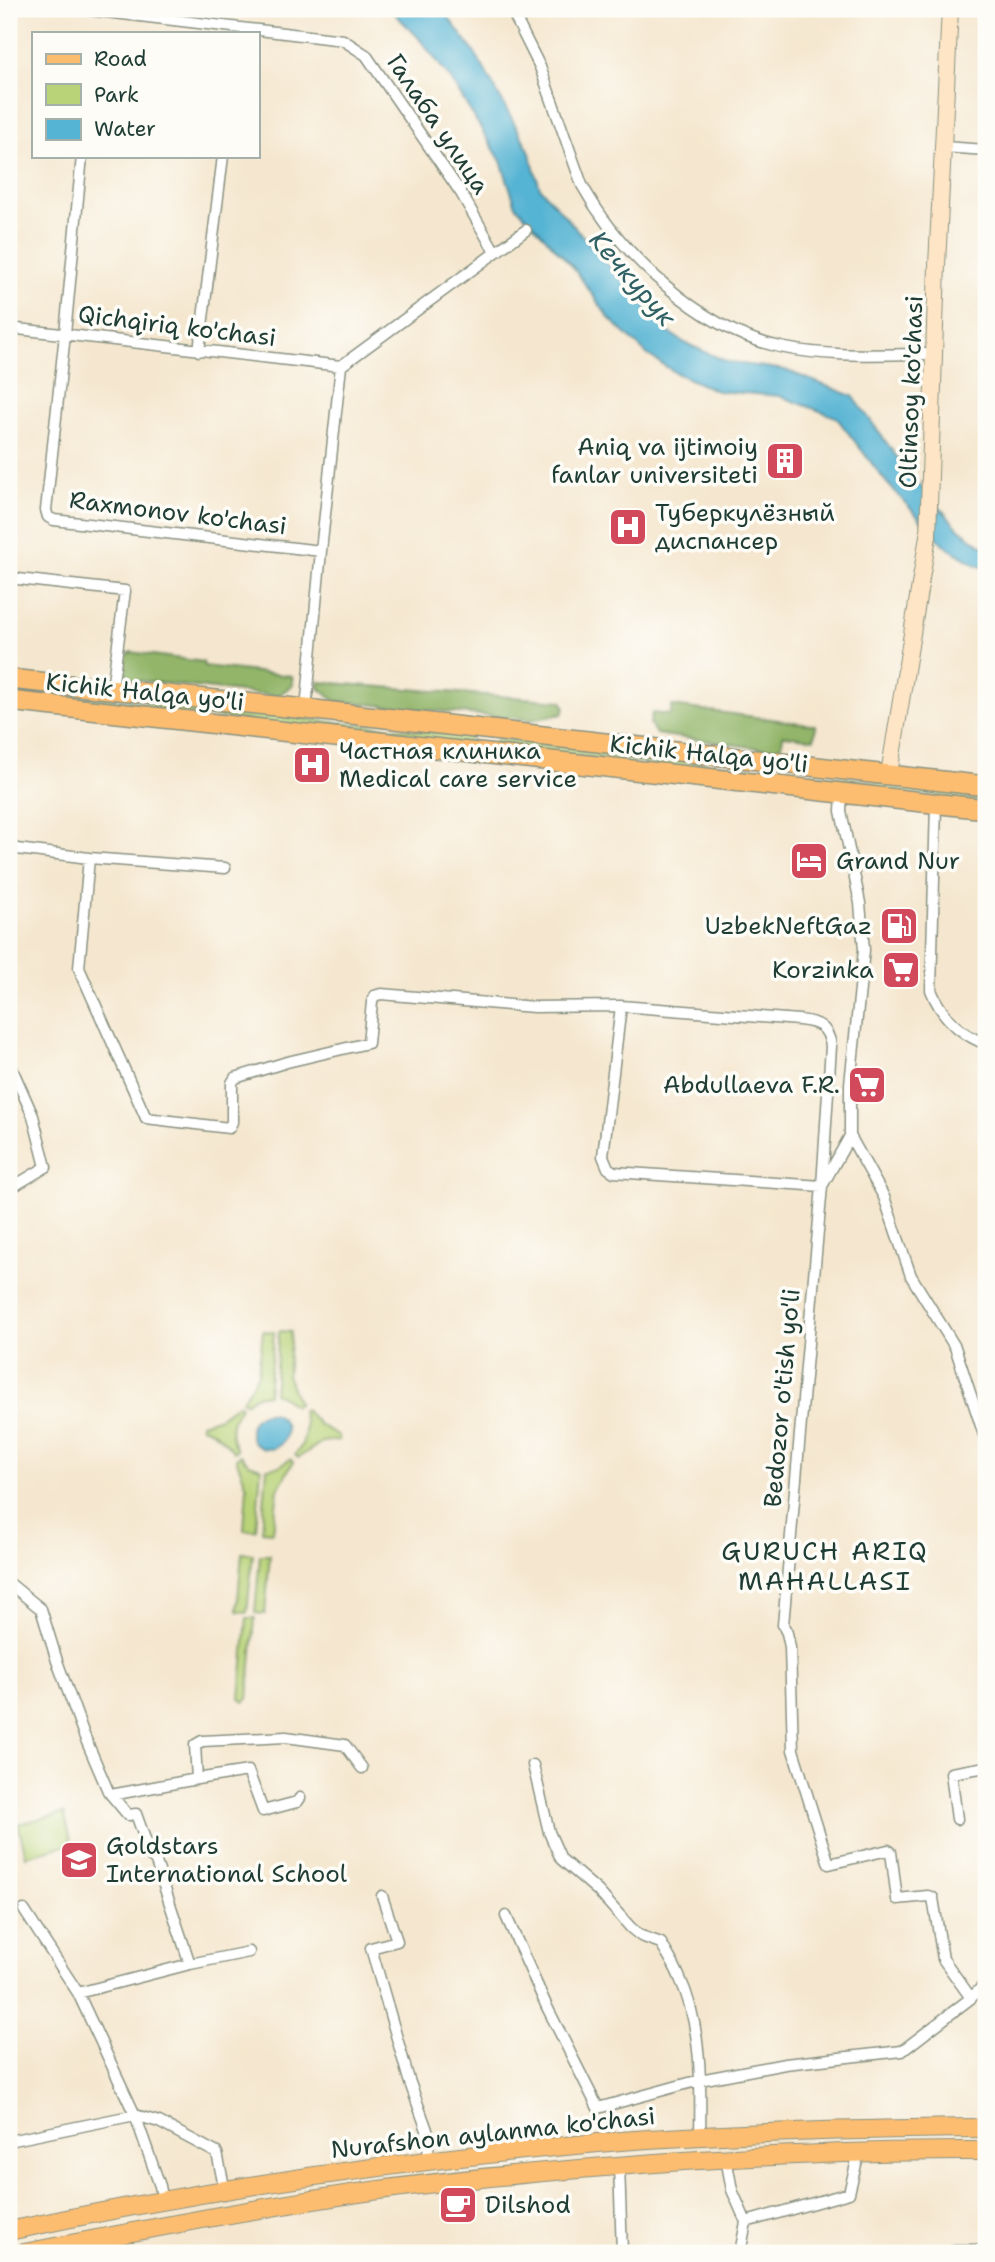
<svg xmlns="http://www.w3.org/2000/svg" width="995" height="2262" font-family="'Shantell Sans',sans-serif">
	<rect width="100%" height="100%" fill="#fdfcf7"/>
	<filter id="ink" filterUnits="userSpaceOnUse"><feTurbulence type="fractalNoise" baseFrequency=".0143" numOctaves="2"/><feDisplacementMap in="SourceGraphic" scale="14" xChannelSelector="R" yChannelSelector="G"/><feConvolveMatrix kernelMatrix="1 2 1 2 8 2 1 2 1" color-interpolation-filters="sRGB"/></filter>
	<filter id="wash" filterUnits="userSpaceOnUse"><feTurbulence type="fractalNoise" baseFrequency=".00686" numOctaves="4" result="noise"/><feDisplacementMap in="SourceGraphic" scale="28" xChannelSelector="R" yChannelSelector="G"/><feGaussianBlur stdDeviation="1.57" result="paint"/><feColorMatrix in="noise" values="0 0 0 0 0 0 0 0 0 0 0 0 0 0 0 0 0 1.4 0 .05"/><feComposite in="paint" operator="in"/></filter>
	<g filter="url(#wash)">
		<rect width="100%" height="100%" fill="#f5e7cf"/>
		<path fill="#b9d379" stroke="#6c8856" stroke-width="2" d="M9 688 470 736 469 744 9 695Z
			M496 739 986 794V803L495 746Z
			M263 1331 274 1332 268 1394 255 1396 245 1403 242 1400 258 1374Z
			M279 1331 291 1332 287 1375 298 1404 294 1406 285 1398 274 1393Z
			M238 1404 241 1406C230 1420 228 1435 237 1450L234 1452C225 1442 216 1430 201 1427V1423L220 1417Z
			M304 1409 320 1425 339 1436V1440L322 1442 298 1458 295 1455C306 1442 308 1428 302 1412Z
			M240 1455 249 1464 261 1468 256 1530H244L247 1487 236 1458Z
			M290 1459 293 1462 278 1489 273 1532 262 1531 267 1468 280 1466Z
			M242 1553 253 1554 247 1612 237 1611Z
			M260 1555H270L265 1614 255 1613Z
			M247 1618H255L248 1699 244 1702 240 1698Z
			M64 1813 72 1844 26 1856 18 1824Z"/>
		<path fill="#92b569" stroke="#58794e" stroke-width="2" d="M131 652 203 662 204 666 292 676 293 685 277 696 132 680 121 668 123 657Z
			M319 682 562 701 565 708 562 714 532 720 335 701 319 688Z
			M672 706 816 725 814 739 783 735 782 745 773 750 656 734 650 724 652 713 670 715Z"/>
		<path fill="#55b3d3" stroke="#3a7884" stroke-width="2" d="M390 9H442L477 56 529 150 540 188 667 331 685 343 728 362 785 370 853 396 904 467 958 528 981 545 986 547V568L976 565 945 546 887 483 836 417 780 396 717 391 676 373 648 355 609 318 573 267 516 206 501 161 450 78 417 36Z
			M250 1431a18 18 0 1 1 36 0a18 18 0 1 1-36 0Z"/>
	</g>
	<g filter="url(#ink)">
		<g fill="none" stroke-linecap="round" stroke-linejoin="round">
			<defs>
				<path id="street" d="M80 9 343 40 366 55 461 193 495 252
					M511 9 540 67 582 185C620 254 701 330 780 347 831 358 884 354 935 354
					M944 147 986 150
					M82 156 65 334 46 510 48 517 54 520 321 551
					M9 328 341 366
					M199 351 223 156
					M9 578 125 591 112 689
					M306 709 321 551 341 366 526 230
					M842 793 841 811 860 903 864 950 850 1084V1136L884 1197 911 1276 955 1347 986 1441
					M936 804 931 990C941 1016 960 1034 986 1044
					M9 848 89 858 225 868
					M89 858 79 968 146 1118 229 1128 232 1122V1083L235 1078 287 1062 368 1043 372 1002 374 996 381 994 534 1007 621 1006 799 1020C818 1022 828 1026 831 1046L822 1186 783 1625 787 1633 790 1647 793 1750 829 1864 888 1850 891 1852 897 1899 928 1896 933 1898 943 1959 971 1998
					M621 1006 603 1156 608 1168 614 1172 822 1186 850 1136
					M9 1062 33 1116 46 1167 9 1189
					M9 1583 41 1609 57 1661 84 1735 108 1791 128 1815 136 1814 151 1856 156 1862 190 1964
					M533 1765 549 1832 561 1859 598 1891 631 1928 641 1936 661 1943C667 1954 674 1964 679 1976 702 2024 701 2084 700 2136
					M197 1779 248 1771 263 1811 297 1802 300 1798
					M111 1795 197 1779 195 1745 202 1741 286 1737 345 1745 362 1768
					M957 1819 951 1773 986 1767
					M382 1896 397 1941 371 1948 409 2080 427 2130 429 2161
					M24 1910 78 1993 135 2115 160 2186 163 2202
					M506 1916 547 2007 598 2108 700 2080 785 2064 902 2051 971 1998 986 1983
					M78 1993 190 1964 249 1952
					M9 2141 135 2115 159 2122 217 2153 225 2191
					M726 2158 732 2190 746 2222 740 2253
					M619 2165 622 2253
					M746 2222 849 2193 859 2152
					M954 2250H986"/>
				<path id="secondary" d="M889 774 928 536 937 265 950 9"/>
				<path id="primary" d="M9 2231C210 2188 416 2158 621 2141 743 2132 864 2129 986 2128
					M24 2253C142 2230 260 2207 379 2190 475 2177 572 2169 669 2162 774 2155 880 2150 986 2151"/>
				<path id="highway" d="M9 679 306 709 986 786
					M9 701 986 809"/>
			</defs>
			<use href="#street" stroke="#8a9282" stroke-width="13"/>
			<use href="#secondary" stroke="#8a9282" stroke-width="18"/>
			<use href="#primary" stroke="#8a9282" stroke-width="20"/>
			<use href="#highway" stroke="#8a9282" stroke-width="22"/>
			<use href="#street" stroke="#fff" stroke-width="10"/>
			<use href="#secondary" stroke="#fee5c5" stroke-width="16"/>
			<use href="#primary" stroke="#fcbd6f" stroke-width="18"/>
			<use href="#highway" stroke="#fcbd6f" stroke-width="19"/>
		</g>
	</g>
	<defs>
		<symbol id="building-square" viewBox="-11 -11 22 22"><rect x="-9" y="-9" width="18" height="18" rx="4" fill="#d1495b" stroke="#fdfcf7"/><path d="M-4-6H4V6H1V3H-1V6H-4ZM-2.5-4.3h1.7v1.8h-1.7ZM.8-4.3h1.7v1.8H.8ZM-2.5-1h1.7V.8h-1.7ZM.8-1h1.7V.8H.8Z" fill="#fff"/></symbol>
		<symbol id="hospital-square" viewBox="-11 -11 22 22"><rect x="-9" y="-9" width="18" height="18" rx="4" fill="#d1495b" stroke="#fdfcf7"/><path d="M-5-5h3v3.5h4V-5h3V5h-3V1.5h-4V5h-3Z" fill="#fff"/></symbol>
		<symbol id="hotel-square" viewBox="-11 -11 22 22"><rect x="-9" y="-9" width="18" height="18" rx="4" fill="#d1495b" stroke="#fdfcf7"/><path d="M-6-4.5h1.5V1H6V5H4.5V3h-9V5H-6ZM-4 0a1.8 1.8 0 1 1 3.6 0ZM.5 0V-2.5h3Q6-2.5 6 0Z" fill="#fff"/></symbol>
		<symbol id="fuel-square" viewBox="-11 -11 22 22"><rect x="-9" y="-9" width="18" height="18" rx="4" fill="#d1495b" stroke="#fdfcf7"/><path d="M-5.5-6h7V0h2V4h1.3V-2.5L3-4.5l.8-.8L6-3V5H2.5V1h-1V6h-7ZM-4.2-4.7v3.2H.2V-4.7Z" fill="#fff"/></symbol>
		<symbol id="supermarket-square" viewBox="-11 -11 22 22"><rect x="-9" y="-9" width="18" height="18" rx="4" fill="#d1495b" stroke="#fdfcf7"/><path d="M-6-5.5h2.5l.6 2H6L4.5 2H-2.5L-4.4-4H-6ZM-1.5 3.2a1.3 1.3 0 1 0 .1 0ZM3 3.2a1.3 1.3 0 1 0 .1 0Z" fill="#fff"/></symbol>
		<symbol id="school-square" viewBox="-11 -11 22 22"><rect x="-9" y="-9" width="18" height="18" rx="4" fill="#d1495b" stroke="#fdfcf7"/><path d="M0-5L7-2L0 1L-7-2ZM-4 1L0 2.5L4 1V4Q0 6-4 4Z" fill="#fff"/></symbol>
		<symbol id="cafe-square" viewBox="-11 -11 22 22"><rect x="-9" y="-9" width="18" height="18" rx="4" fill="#d1495b" stroke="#fdfcf7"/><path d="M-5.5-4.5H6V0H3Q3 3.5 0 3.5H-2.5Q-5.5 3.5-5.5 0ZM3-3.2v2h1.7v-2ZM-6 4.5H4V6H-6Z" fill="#fff"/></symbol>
	</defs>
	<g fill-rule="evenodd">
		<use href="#building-square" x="763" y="439" width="44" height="44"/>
		<use href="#hospital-square" x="606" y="505" width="44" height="44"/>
		<use href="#hospital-square" x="290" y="743" width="44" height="44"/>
		<use href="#hotel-square" x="787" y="839" width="44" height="44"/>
		<use href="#fuel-square" x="877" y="904" width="44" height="44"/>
		<use href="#supermarket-square" x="879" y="948" width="44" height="44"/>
		<use href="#supermarket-square" x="845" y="1063" width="44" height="44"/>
		<use href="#school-square" x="57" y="1838" width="44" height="44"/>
		<use href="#cafe-square" x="436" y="2183" width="44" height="44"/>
	</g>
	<g text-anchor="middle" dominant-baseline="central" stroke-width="7" stroke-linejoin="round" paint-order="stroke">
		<g font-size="24" fill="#1f3d34" stroke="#fdfcf7">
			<text transform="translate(438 124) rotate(56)">Галаба улица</text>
			<text transform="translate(177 326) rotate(7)">Qichqiriq ko'chasi</text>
			<text transform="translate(911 392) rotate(-88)">Oltinsoy ko'chasi</text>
			<text transform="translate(178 513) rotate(7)">Raxmonov ko'chasi</text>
			<text transform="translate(145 692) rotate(6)">Kichik Halqa yo'li</text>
			<text transform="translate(709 754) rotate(6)">Kichik Halqa yo'li</text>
			<text transform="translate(782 1398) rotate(-85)">Bedozor o'tish yo'li</text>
			<text transform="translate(493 2133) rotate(-6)">Nurafshon aylanma ko'chasi</text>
		</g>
		<g font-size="24" fill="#1f3d34" stroke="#fdfcf7" text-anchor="start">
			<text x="758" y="447" text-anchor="end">Aniq va ijtimoiy<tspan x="758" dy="28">fanlar universiteti</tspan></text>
			<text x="655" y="513">Туберкулёзный<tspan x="655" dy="28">диспансер</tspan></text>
			<text x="339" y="751">Частная клиника<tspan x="339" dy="28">Medical care service</tspan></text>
			<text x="836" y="861">Grand Nur</text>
			<text x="872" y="926" text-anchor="end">UzbekNeftGaz</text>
			<text x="874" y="970" text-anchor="end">Korzinka</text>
			<text x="840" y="1085" text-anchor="end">Abdullaeva F.R.</text>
			<text x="106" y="1846">Goldstars<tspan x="106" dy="28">International School</tspan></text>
			<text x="485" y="2205">Dilshod</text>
		</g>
		<g font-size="26" font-style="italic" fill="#2f6064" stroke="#fdfcf7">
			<text transform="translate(633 278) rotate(49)">Кечкурук</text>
		</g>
		<g font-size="26" letter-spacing="2" fill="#1f3d34" stroke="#fdfcf7">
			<text x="825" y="1550">GURUCH ARIQ<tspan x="825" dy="30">MAHALLASI</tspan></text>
		</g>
	</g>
	<rect width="995" height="2262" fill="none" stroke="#fdfcf7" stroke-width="35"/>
	<rect x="32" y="32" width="228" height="126" fill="#fdfcf7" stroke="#a4b0a9" stroke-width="2"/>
	<rect x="46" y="54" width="35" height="10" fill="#fcbd6f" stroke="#a4b0a9" stroke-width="2"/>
	<text x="94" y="66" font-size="21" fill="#1f3d34">Road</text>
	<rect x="46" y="84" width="35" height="21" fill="#b9d379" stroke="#a4b0a9" stroke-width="2"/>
	<text x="94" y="102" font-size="21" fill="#1f3d34">Park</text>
	<rect x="46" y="119" width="35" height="21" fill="#55b3d3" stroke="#a4b0a9" stroke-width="2"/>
	<text x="94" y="136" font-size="21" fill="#1f3d34">Water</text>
</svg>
